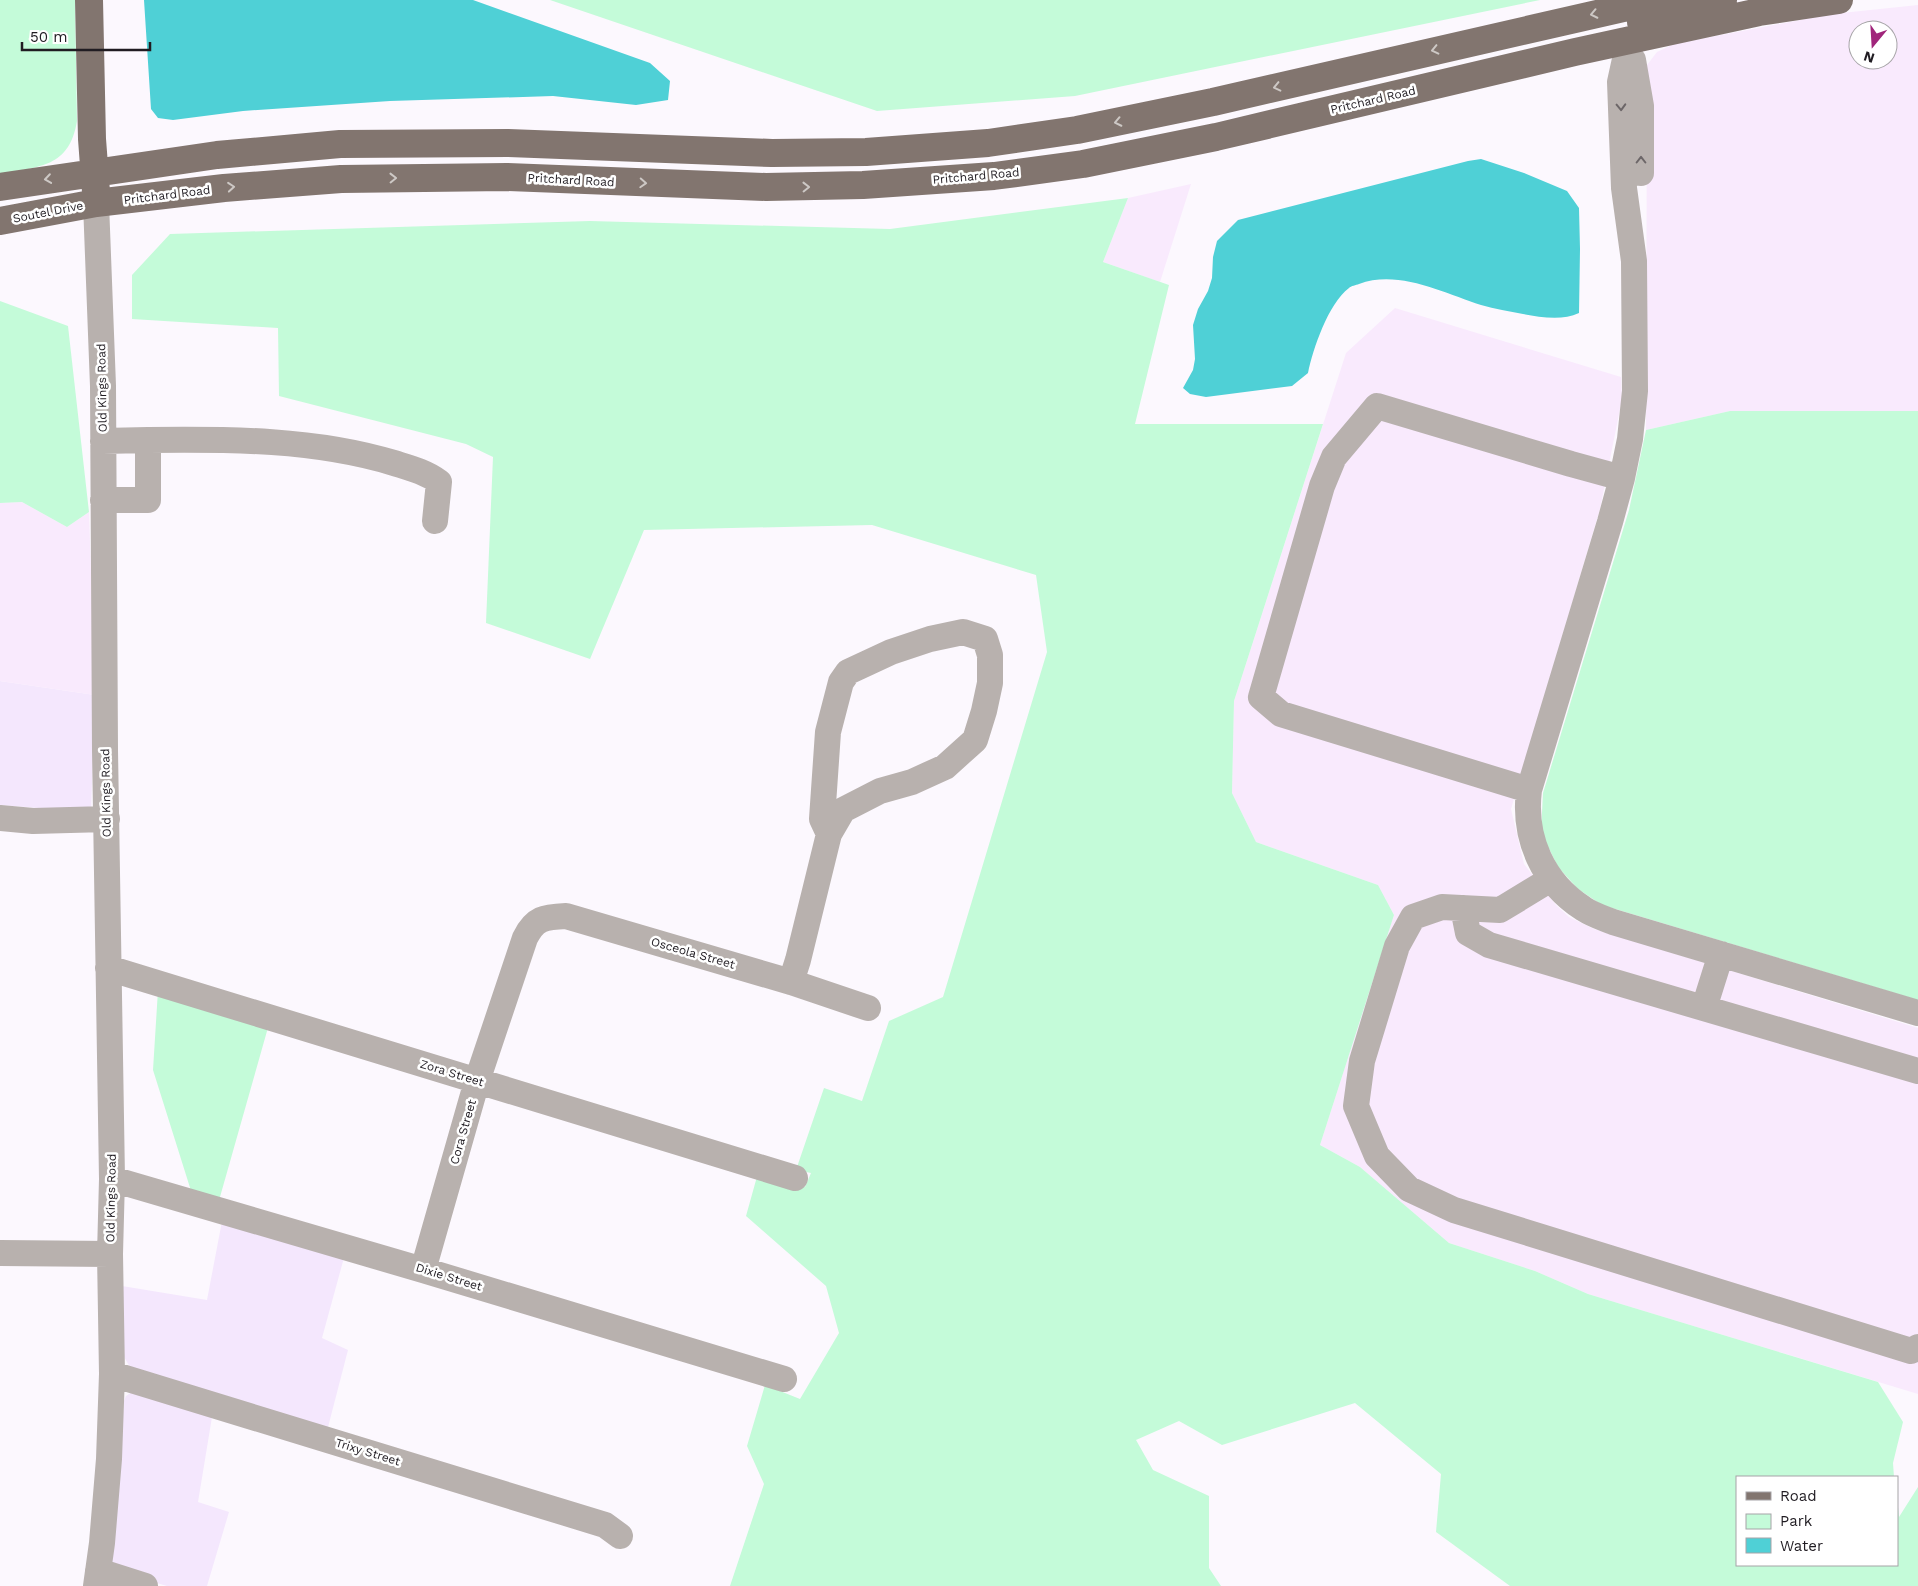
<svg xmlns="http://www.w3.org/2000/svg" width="1918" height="1586" font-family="'Work Sans',sans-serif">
	<rect width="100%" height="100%" fill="#fcf8fe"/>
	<path fill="#f4e7fd" d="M0 681 95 695 91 812 0 805Z
		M223 1216 345 1254 322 1338 348 1350 327 1431 133 1372 124 1357 122 1286 207 1300Z
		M135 1390 213 1411 198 1502 229 1512 207 1586H167L126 1574 112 1563 124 1401 126 1396Z"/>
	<path fill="#f9eafd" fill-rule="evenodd" d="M1918 5V411H1730L1646 430 1647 65 1657 52 1674 44 1832 14ZM1858 30H1888V60H1858Z
		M1191 184 1160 282 1103 262 1128 198Z
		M1395 308 1621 377 1622 399 1600 509 1511 809 1524 864 1556 905 1569 917 1594 929 1918 1028V1394L1588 1294 1535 1271 1449 1243 1360 1167 1320 1145 1394 915 1378 885 1256 842 1232 793 1234 701 1346 353Z
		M22 502 67 527 89 512 95 695 0 681V503Z"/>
	<path fill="#c4fbd9" d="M0 0H75L77 121C69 168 40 166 0 174Z
		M550 0H1540L1075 96 877 111Z
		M1128 198 1103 262 1169 285 1135 424H1323L1234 701 1232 793 1256 842 1378 885 1394 915 1320 1145 1360 1167 1449 1243 1535 1271 1588 1294 1878 1382 1903 1422 1893 1463 1894 1477H1737V1565H1897V1497L1899 1517 1918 1487V1586H1510L1436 1532 1441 1474 1355 1403 1222 1445 1179 1421 1136 1440 1153 1470 1209 1496V1568L1221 1586H730L764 1484 747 1446 765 1385 800 1399 839 1333 826 1286 746 1216 758 1173 805 1187 811 1173 796 1170 824 1088 862 1101 889 1021 943 997 1047 652 1036 575 872 525 644 530 590 659 486 623 493 457 466 444 279 396 278 328 132 319V275L170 234 590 221 890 229Z
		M0 301 68 326 89 512 67 527 22 502 0 503Z
		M1730 411H1918V1000L1602 905 1578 889 1558 867 1541 832 1543 793 1629 510 1646 430Z
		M158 990 269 1024 218 1204 192 1194 153 1070Z"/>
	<path fill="#4fd0d6" d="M144 0H473L650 63 670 81 668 100 636 105 553 96 390 101 243 111 173 120 158 118 151 109Z
		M1481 159 1524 173 1567 191 1579 208 1580 249 1579 313C1562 321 1540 317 1523 314 1509 311 1495 309 1481 305 1444 293 1398 269 1359 284 1356 285 1351 286 1349 288 1328 304 1313 349 1308 373L1292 386 1206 397 1190 394 1183 388 1193 370 1195 359 1193 325 1198 309 1208 291 1212 278 1213 257 1217 241 1238 220 1468 161Z"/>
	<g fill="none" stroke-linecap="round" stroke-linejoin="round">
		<path stroke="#b8b1ae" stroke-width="26" d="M1629 41 1620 82 1624 188 1634 261 1635 391 1630 439 1622 478 1610 522 1529 790C1523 838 1543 883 1584 909 1593 915 1603 918 1613 922L1918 1013
			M1633 60 1641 106V173
			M96 203 103 386 105 750 112 1179 110 1254 112 1374 109 1459 102 1543 96 1586
			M148 440C230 439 315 439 394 463 410 468 426 472 439 482L435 521
			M103 441 148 440V500H103
			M1529 790 1281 714 1261 697 1322 486 1334 457 1377 406 1571 464 1622 478
			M0 818 33 821 107 819
			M1551 879 1500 910 1442 907 1413 917 1397 946 1362 1061 1356 1106 1377 1156 1409 1189 1454 1210 1911 1351 1918 1347
			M1463 908 1468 933 1489 945 1918 1071
			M108 968 795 1178
			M791 982 798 960 829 834 843 810 880 791 912 782 945 767 975 740 984 711 990 683V655L985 639 963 632 930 639 891 652 848 672 841 682 828 732 822 819 829 834
			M1704 1008 1721 954
			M112 1179 423 1270 784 1379
			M0 1253 110 1254
			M423 1270 477 1081 525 938C535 918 544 917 566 916L791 982 868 1008
			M112 1374 605 1525 620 1536
			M98 1571 145 1586"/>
		<path stroke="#82756f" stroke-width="28" d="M89 0 92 139 96 192
			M1641 22 1648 15 1723 0
			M0 187 217 155 340 144 508 143 772 153 866 152 988 143 1077 130 1213 102 1658 0
			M0 221 96 203 224 188 341 179 507 177 766 187 863 185 994 176 1083 164 1216 137 1575 52 1759 12 1839 0"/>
	</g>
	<defs><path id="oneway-chevron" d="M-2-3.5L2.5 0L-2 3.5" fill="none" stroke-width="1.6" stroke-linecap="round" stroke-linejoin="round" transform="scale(1.25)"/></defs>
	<g stroke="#cdc8c5">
		<use href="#oneway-chevron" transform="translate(1594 14) rotate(168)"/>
		<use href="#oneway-chevron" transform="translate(1435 50) rotate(167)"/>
		<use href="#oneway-chevron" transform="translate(1277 87) rotate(167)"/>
		<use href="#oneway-chevron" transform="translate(1118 122) rotate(168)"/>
		<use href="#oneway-chevron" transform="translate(393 178) rotate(-1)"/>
		<use href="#oneway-chevron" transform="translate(48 179) rotate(172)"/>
		<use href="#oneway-chevron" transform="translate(643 183) rotate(3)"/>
		<use href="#oneway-chevron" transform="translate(231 187) rotate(-5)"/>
		<use href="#oneway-chevron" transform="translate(806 187) rotate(-1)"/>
	</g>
	<g stroke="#6c6668">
		<use href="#oneway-chevron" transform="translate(1621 107) rotate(88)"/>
		<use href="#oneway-chevron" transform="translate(1641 160) rotate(-90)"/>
	</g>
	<g text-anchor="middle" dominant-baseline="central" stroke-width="5" stroke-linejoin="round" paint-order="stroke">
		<g font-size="12" fill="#201c22" stroke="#fff">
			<text transform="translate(1373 100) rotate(-13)">Pritchard Road</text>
			<text transform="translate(976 176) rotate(-5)">Pritchard Road</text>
			<text transform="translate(571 180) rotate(3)">Pritchard Road</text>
			<text transform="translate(167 195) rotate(-7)">Pritchard Road</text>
			<text transform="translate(48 212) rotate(-11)">Soutel Drive</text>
			<text transform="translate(102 388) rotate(-91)">Old Kings Road</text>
			<text transform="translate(106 793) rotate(-91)">Old Kings Road</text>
			<text transform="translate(693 953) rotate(16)">Osceola Street</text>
			<text transform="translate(452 1073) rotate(17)">Zora Street</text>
			<text transform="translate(463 1132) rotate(-74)">Cora Street</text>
			<text transform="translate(111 1198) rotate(-89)">Old Kings Road</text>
			<text transform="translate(449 1277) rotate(17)">Dixie Street</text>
			<text transform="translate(368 1452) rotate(17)">Trixy Street</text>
		</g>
	</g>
	<rect x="1736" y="1476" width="162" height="90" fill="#ffffff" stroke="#a6a4a7"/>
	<rect x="1746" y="1492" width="25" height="8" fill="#82756f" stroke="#a6a4a7"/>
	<text x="1780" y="1501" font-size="15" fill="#201c22">Road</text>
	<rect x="1746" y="1514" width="25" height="15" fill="#c4fbd9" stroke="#a6a4a7"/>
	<text x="1780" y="1526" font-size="15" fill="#201c22">Park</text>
	<rect x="1746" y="1538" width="25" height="15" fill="#4fd0d6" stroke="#a6a4a7"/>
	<text x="1780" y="1551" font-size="15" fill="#201c22">Water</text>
	<g transform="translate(1873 45) rotate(198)"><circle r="24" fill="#ffffff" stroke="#a6a4a7"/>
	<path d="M0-4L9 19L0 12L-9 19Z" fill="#a0257b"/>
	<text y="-8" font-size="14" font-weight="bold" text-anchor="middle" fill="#201c22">N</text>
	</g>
	<path d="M22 42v8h128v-8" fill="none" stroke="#201c22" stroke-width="2.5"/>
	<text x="30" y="42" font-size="15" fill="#201c22" stroke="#ffffff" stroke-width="4" paint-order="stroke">50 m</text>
</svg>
